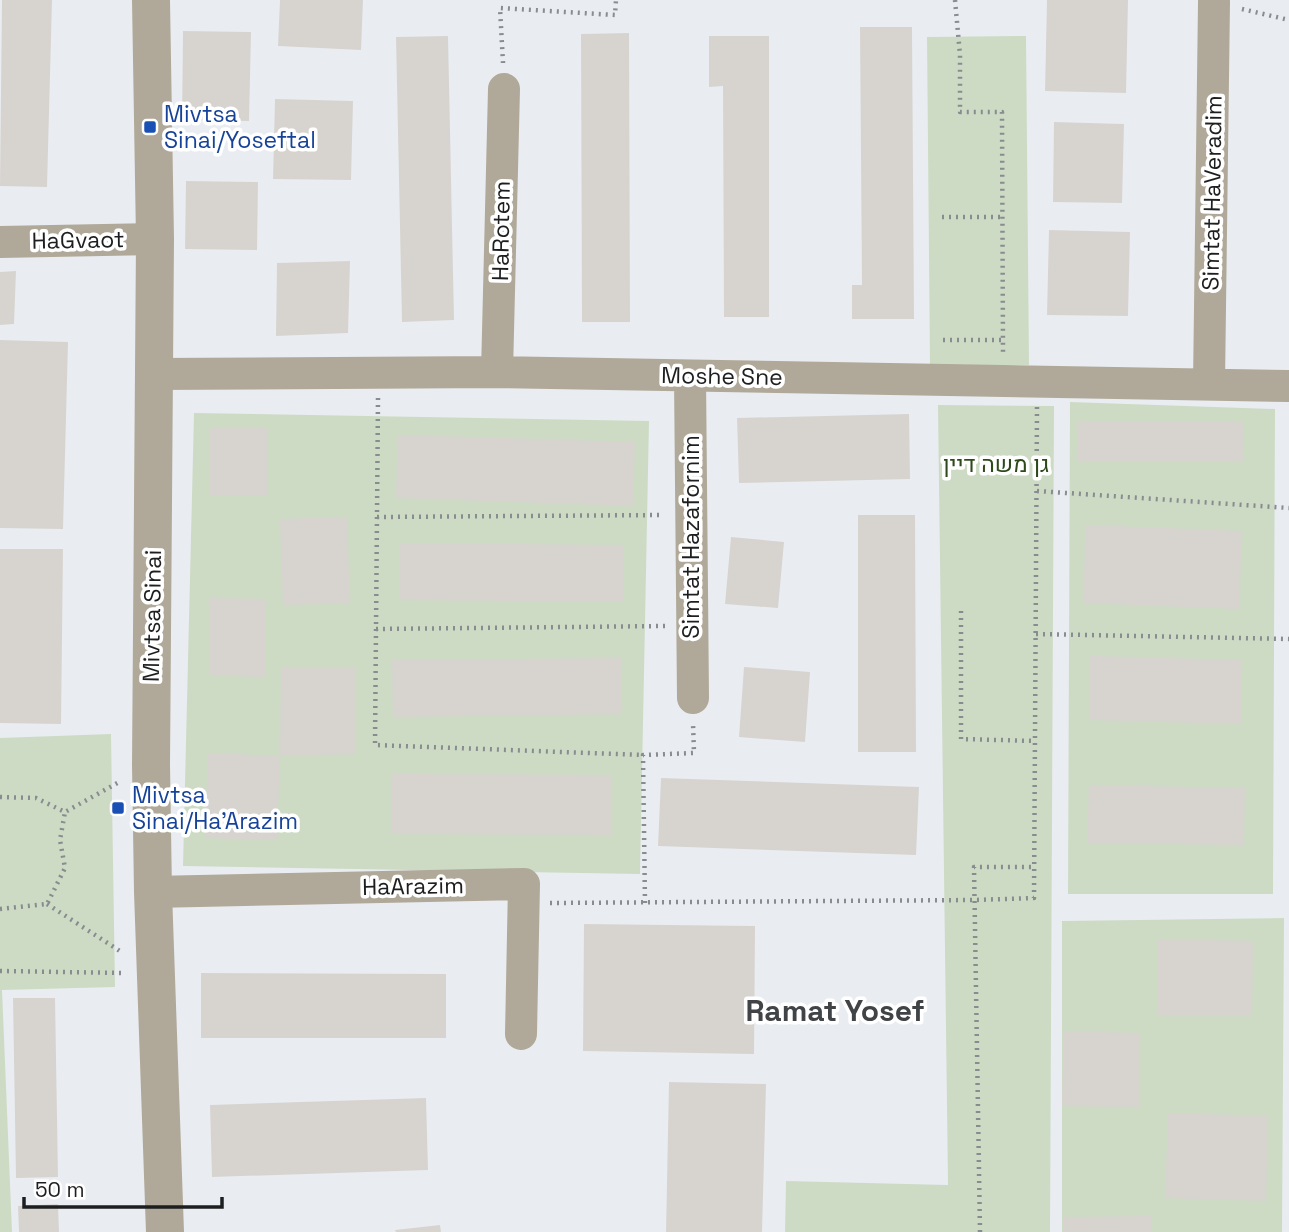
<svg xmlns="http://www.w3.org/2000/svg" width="1289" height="1232" font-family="'Space Grotesk',Heebo,sans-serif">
	<rect width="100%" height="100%" fill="#e9edf1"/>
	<path fill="#cddbc5" d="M1026 36 1029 365H930L927 37Z
		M1070 402 1275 409 1273 894H1068Z
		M938 405 1054 406 1050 1232H785L786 1181 948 1185Z
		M194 413 649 421 640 874 183 866Z
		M111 734 115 987 2 990 12 1232H0V738Z
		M1284 918 1282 1232H1062V921Z"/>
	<path fill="#d7d4d0" d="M2 0H52L47 187 0 186Z
		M280 0H363L361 50 278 46Z
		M1047 0H1128L1126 93 1045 91Z
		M860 27H912L914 319H852V285H862Z
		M183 31 251 32 249 121 182 120Z
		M629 33 630 322H582L581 34Z
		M448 36 454 320 402 322 396 37Z
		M709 36H769V317H724L723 86 709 87Z
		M275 99 353 101 351 180 273 179Z
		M1054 122 1124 124 1122 203 1053 202Z
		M186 181 258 182 257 250 185 249Z
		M1049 230 1130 232 1128 316 1047 315Z
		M350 261 348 333 276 336 277 263Z
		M16 271 14 324 0 325V272Z
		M0 340 68 342 63 529 0 528Z
		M909 414 910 479 739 483 737 418Z
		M1078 421 1244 422V461H1078Z
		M209 428H267V496H209Z
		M398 435 635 442 633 506 396 498Z
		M858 515H915L916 752H858Z
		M347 517 350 603 283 605 280 519Z
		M1086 525 1242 531 1239 609 1083 603Z
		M731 537 784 542 778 608 725 604Z
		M400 543 623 545V602L400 600Z
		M0 549H63L61 724 0 723Z
		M210 598 266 599 265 677 209 675Z
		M1090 656 1242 660 1241 724 1089 720Z
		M621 658 622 714 393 717 392 660Z
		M744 667 810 672 805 742 739 737Z
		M281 668H356L355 754 280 756Z
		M208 753 280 756 277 840 205 838Z
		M391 774 611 775V835L391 834Z
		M661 778 919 787 916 855 658 846Z
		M1089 785 1245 788 1244 845 1087 843Z
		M584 924 755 926 754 1054 583 1051Z
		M1158 939 1253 941 1252 1016 1157 1015Z
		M201 973 446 974V1038H201Z
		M13 998H55L58 1177 16 1178Z
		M1064 1031 1140 1033 1139 1107 1062 1106Z
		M669 1082 766 1084 762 1232H666Z
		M426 1098 428 1170 212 1177 210 1105Z
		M1168 1113 1268 1116 1266 1201 1165 1198Z
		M58 1204 59 1232H19L18 1206Z
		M1151 1216V1232H1063V1217Z
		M440 1225 441 1232H396L395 1230Z"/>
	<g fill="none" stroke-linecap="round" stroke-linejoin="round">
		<path stroke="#898c8f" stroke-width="4.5" stroke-dasharray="2 5" stroke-linecap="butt" d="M955 0 960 55V112H1002L1003 352
			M1242 9 1289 20
			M503 63 500 8 615 15 616 0
			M942 217H1003
			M943 340H1003
			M378 398 375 745 643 755
			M1037 491 1289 508
			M377 517 663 515
			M961 611V739L1036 741
			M376 629 666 626
			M1036 634 1289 639
			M0 797 36 798 65 812 121 781
			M550 903 974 900 1034 898 1037 407
			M645 903 643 755 694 753 693 723
			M47 904 123 953
			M0 909 47 904 65 868 60 840 65 812
			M0 971 124 973
			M980 1232 974 867H1035"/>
		<path stroke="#b0a999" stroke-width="32" d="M0 242 155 239
			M497 372 504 89
			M154 374 497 372 1289 386
			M690 376 693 698
			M1209 384 1214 2
			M153 892 524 884 521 1034"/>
		<path stroke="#b0a999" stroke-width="38" d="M151 0 155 239 151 765 153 892 165 1232"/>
	</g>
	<g fill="#1a4fb4" stroke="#fff" stroke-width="2.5">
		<rect x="143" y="120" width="14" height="14" rx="3.5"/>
		<rect x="111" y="801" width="14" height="14" rx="3.5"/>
	</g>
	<g text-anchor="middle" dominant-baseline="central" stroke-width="7" stroke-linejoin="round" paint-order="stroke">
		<g font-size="23" fill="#164399" stroke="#fff" text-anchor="start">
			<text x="164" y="114">Mivtsa<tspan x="164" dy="26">Sinai/Yoseftal</tspan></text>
			<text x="132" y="795">Mivtsa<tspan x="132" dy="26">Sinai/Ha'Arazim</tspan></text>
		</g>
		<g font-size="23" fill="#1d1e1f" stroke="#fff">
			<text transform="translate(1212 193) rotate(-89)">Simtat HaVeradim</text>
			<text transform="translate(501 231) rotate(-89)">HaRotem</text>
			<text transform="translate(78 240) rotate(-1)">HaGvaot</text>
			<text transform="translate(722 376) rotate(1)">Moshe Sne</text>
			<text transform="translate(691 537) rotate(-90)">Simtat Hazafornim</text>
			<text transform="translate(152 616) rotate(-89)">Mivtsa Sinai</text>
			<text transform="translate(413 886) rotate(-1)">HaArazim</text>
		</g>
		<g font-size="23" fill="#2e4a1b" stroke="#fff">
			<text x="996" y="464">גן משה דיין</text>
		</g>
		<g font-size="30" font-weight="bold" fill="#414447" stroke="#fff">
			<text x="835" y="1010">Ramat Yosef</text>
		</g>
	</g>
	<path d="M24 1197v10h198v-10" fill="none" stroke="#1d1e1f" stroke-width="3.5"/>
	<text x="35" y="1197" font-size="21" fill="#1d1e1f" stroke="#ffffff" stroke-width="5" paint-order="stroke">50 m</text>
</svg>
